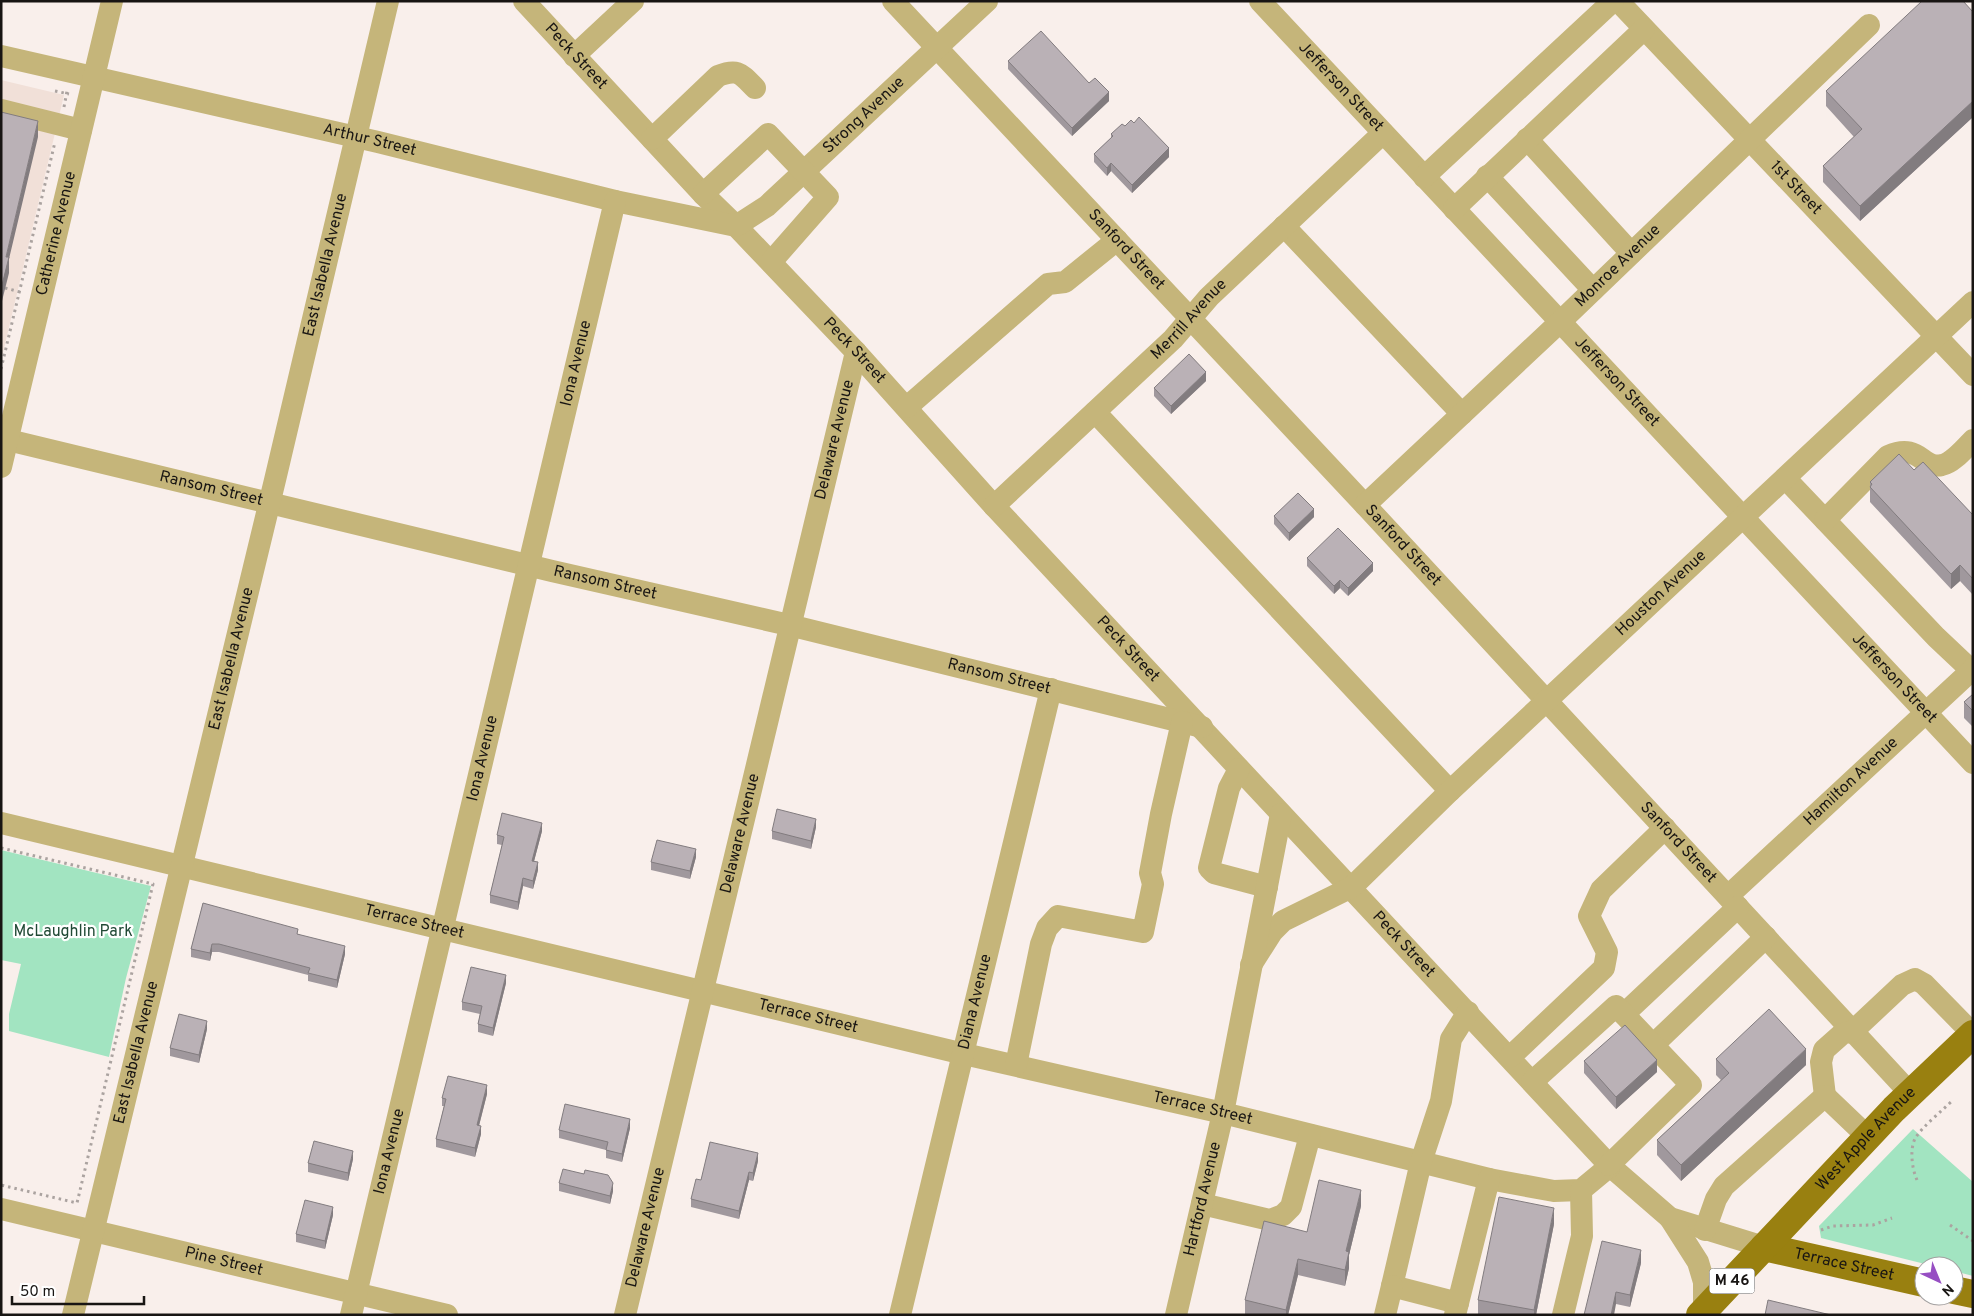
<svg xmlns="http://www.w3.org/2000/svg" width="1974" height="1316" font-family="Overpass,sans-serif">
	<rect width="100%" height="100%" fill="#f9efeb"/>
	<path fill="#f1e0d8" d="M1 80 64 95 1 361Z"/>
	<path fill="#a2e4c1" d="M1 850 151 886 126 978 109 1057 9 1031V1014L21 964 1 960Z
		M1913 1129 1973 1182V1276L1954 1271V1266H1933L1821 1238 1819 1226Z"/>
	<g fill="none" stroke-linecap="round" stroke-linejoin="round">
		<path stroke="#aba3a0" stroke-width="3" stroke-dasharray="2.5 4" stroke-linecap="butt" d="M55 91 69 94
			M64 107 67 91
			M5 288 20 292
			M1 369 55 142
			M1 848 153 884 77 1203 1 1185
			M1917 1180C1912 1169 1909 1148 1916 1137 1923 1126 1943 1110 1953 1100
			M1950 1225 1973 1241
			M1821 1230 1833 1226 1873 1225 1892 1218"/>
		<g stroke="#c5b57a" stroke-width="22">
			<path id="s1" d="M524 1 703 194 736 226 856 352 994 506 1610 1166 1670 1218 1764 1247"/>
			<path id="s2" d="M893 1 1365 505 1910 1093"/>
			<path id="s3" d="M1260 1 1973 763"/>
			<path id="s4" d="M1618 1 1973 375"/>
			<path id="s5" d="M1 56 378 142 615 201 736 226 767 206 987 1"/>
			<path d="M574 56 633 1"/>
			<path d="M1 110 81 130"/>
			<path d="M652 139 718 76C738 68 741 74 755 88"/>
			<path d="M1527 139 1631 253"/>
			<path d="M1487 176 1593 290"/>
			<path d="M1424 177 1613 1"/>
			<path d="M703 194 768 134 828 197 771 262"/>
			<path d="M1454 209 1644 29"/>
			<path d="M1284 226 1462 414"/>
			<path d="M907 407 1048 284 1065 282 1117 240"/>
			<path d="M1095 412 1450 791"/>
			<path id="s6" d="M8 440 552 571 789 625 1202 727"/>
			<path id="s7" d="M1 467 112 1"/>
			<path d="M1785 478 1936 637 1971 670"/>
			<path id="s8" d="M1365 505 1560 322 1869 25"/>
			<path id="s9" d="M994 506 1173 339 1209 297 1383 133"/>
			<path d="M1825 520 1888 456C1920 442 1922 470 1942 465 1953 463 1965 448 1973 440"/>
			<path d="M1239 769 1229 788 1209 868 1214 873 1267 887"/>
			<path id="s10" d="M1 823 964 1054 1223 1113 1489 1179 1554 1191 1581 1190 1610 1166"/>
			<path id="s11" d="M1728 896 1973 669"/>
			<path id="s12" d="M1251 965 1272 932 1283 921 1352 887 1450 791 1973 302"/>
			<path d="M1624 1014 1738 907"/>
			<path d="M1653 1045 1766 937"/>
			<path d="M1510 1057 1604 968 1607 952 1589 916 1601 890 1665 828"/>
			<path d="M1016 1065 1041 944 1047 928 1058 916 1143 932 1153 884 1150 873 1161 814 1182 722"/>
			<path d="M1532 1082 1616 1006 1691 1085 1609 1165"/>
			<path d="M1825 1096 1821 1062 1824 1050 1842 1034 1853 1031 1902 985 1915 979 1924 984 1973 1034"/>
			<path d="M1202 1204 1270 1220 1283 1215 1291 1207 1310 1135"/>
			<path id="s13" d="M1 1209 447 1315"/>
			<path d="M1670 1218 1698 1262 1704 1282V1310"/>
			<path d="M1705 1230 1716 1199 1724 1186 1825 1096 1868 1137"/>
			<path d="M1458 1303 1392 1286 1421 1162 1441 1101 1451 1039 1468 1012"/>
			<path id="s14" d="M73 1315 275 480 388 1"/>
			<path id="s15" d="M351 1315 615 201"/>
			<path id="s16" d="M625 1315 856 352"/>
			<path id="s17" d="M900 1315 1051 689"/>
			<path id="s18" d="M1176 1315 1223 1113 1281 814"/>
			<path d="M1385 1315 1392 1286"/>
			<path d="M1455 1315 1489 1179"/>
			<path d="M1563 1315 1582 1236 1581 1190"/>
		</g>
		<g stroke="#998010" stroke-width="28">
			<path id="s19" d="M1764 1247 1924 1283"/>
			<path d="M1954 1290 1973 1294"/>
			<path id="s20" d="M1700 1315 1894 1109 1973 1034"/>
		</g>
	</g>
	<path fill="#a0989d" d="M1973 12V117L1860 221 1823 182V166L1854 137 1826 106V91Z
		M1008 61 1089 83 1109 101 1072 136 1008 69Z
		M1125 126 1169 157 1132 193 1111 171 1107 176 1094 162V154L1111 138V134Z
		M1206 381 1171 414 1154 396V388Z
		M1914 470 1973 515V595L1960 581 1951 589 1870 502V482Z
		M1274 516 1314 517 1289 541 1274 524Z
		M1307 558 1373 571 1348 596 1340 588 1334 594 1307 566Z
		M1973 694V727L1964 718V702Z
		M816 827 811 849 772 839V831Z
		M542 831 534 861 538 870 533 889 523 886 518 910 490 903V895L502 845 497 844V835Z
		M696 857 690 879 651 870V862Z
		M203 903 298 934 345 954 337 988 308 981V975L219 952H212L210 961 191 957V949Z
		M506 983 493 1036 478 1032V1024L480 1014 462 1010V1002Z
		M207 1029 199 1063 170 1056V1048Z
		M1716 1059 1806 1065 1681 1181 1657 1155V1140L1721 1080 1716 1075Z
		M1584 1061 1657 1072 1616 1109 1584 1073Z
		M487 1094 479 1126 481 1134 475 1157 436 1147V1139L444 1106H442V1098Z
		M630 1128 622 1162 606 1158V1150L559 1138V1130Z
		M353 1159 348 1181 308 1172V1163Z
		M758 1161 753 1181 749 1180 739 1219 691 1207V1199L701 1180Z
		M559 1183 613 1191 610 1204 559 1191Z
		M1361 1206 1349 1255V1268L1345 1286 1298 1275 1288 1315H1245V1300L1307 1232Z
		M333 1215 325 1249 296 1242V1234Z
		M1554 1224 1536 1315H1478V1300Z
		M1641 1263 1630 1307 1616 1304 1584 1315Z"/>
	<path fill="#827c7f" d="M1109 92V101L1072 136V128Z
		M1973 101V117L1860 221V206Z
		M38 121V137L9 259V273L1 305V289L6 257Z
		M1169 148V157L1132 193V185Z
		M1111 163V171L1107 176V168Z
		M1206 372V381L1171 414V406Z
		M1314 509V517L1289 541V533Z
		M1373 563V571L1348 596V588Z
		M1960 565V581L1951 589V574Z
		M1340 580V588L1334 594V586Z
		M816 819V827L811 849V841Z
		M542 823V831L532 869V861Z
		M696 849V857L690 879V871Z
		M538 862V870L533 889V881Z
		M523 878V886L518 910V902Z
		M212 944V952L210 961V953Z
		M345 946V954L337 988V980Z
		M506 975V983L493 1036V1028Z
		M207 1021V1029L199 1063V1055Z
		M1806 1049V1065L1681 1181V1165Z
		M1657 1060V1072L1616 1109V1097Z
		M487 1085V1094L477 1133V1125Z
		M630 1119V1128L622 1162V1154Z
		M481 1126V1134L475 1157V1148Z
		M353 1151V1159L348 1181V1173Z
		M758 1153V1161L753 1181V1173Z
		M749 1172V1180L739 1219V1211Z
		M613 1183V1191L610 1204V1196Z
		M1361 1190V1206L1349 1255V1268L1345 1286V1270L1346 1251Z
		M333 1207V1215L325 1249V1241Z
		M1554 1208V1224L1536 1315H1534V1310Z
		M1641 1250V1263L1630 1307V1295Z
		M1298 1259V1275L1288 1315H1286V1310Z
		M1616 1292V1304L1614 1315H1611Z"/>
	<path fill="#bab1b6" stroke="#827c7f" d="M1922 1H1963L1973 12V101L1860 206 1823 166 1862 129 1826 91Z
		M1041 31 1089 83 1095 78 1109 92 1072 128 1008 61Z
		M1 112 38 121 6 257H9L1 289Z
		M1139 117 1169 148 1132 185 1111 163 1107 168 1094 154 1113 136 1111 134 1122 124 1125 126 1131 120 1134 123Z
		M1189 354 1206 372 1171 406 1154 388Z
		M1899 454 1914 470 1923 462 1973 515V579L1960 565 1951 574 1870 487 1872 484 1870 482Z
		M1298 493 1314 509 1289 533 1274 516Z
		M1338 528 1373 563 1348 588 1340 580 1334 586 1307 558Z
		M1973 694V711L1964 702Z
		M777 809 816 819 811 841 772 831Z
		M502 813 542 823 532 861 538 862 533 881 523 878 518 902 490 895 504 837 497 835Z
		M657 840 696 849 690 871 651 862Z
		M203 903 298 929 297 934 345 946 337 980 308 973 310 968 219 944H212L210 953 191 949Z
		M471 967 506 975 493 1028 478 1024 482 1006 462 1002Z
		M1769 1009 1806 1049 1681 1165 1657 1140 1729 1073 1716 1059Z
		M179 1014 207 1021 199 1055 170 1048Z
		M1625 1025 1657 1060 1616 1097 1584 1061Z
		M448 1076 487 1085 477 1125 481 1126 475 1148 436 1139 446 1099 442 1098Z
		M565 1104 630 1119 622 1154 606 1150 608 1142 559 1130Z
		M314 1141 353 1151 348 1173 308 1163Z
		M710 1142 758 1153 753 1173 749 1172 739 1211 691 1199 696 1179 701 1180Z
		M563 1169 584 1174 585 1170 608 1175 613 1183 610 1196 559 1183Z
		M1319 1180 1361 1190 1346 1251 1349 1252 1345 1270 1298 1259 1286 1310 1245 1300 1264 1221 1307 1232Z
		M1499 1197 1554 1208 1534 1310 1478 1300Z
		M305 1200 333 1207 325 1241 296 1234Z
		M1602 1241 1641 1250 1630 1295 1616 1292 1611 1315H1584Z
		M1768 1300 1831 1315H1765Z"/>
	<g text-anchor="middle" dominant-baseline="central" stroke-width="4.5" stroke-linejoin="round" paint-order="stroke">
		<rect fill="#fff" stroke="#5d5b5a" stroke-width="1" x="1709.5" y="1268.5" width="45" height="25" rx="4"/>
		<g font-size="15" font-weight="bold" fill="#181513">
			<text x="1732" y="1281">M 46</text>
		</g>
		<g font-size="16" fill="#181513" stroke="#fff">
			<text stroke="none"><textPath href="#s1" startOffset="76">Peck Street</textPath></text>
			<text stroke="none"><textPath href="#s3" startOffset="118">Jefferson Street</textPath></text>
			<text stroke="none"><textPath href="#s5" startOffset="924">Strong Avenue</textPath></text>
			<text stroke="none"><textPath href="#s5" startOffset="378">Arthur Street</textPath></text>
			<text stroke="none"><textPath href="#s4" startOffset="258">1st Street</textPath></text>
			<text stroke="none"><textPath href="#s7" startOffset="240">Catherine Avenue</textPath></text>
			<text stroke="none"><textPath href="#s2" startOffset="341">Sanford Street</textPath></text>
			<text stroke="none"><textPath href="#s14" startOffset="1080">East Isabella Avenue</textPath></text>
			<text stroke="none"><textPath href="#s8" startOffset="348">Monroe Avenue</textPath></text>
			<text stroke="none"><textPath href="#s9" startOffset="270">Merrill Avenue</textPath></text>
			<text stroke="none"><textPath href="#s1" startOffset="481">Peck Street</textPath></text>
			<text stroke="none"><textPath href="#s15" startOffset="978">Iona Avenue</textPath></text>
			<text stroke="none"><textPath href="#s3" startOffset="522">Jefferson Street</textPath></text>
			<text stroke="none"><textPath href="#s16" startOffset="900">Delaware Avenue</textPath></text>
			<text stroke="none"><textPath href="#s6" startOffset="209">Ransom Street</textPath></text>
			<text stroke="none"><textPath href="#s2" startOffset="746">Sanford Street</textPath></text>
			<text stroke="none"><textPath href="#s6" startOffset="614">Ransom Street</textPath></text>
			<text stroke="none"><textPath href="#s12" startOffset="558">Houston Avenue</textPath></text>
			<text stroke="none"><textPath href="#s1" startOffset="886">Peck Street</textPath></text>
			<text stroke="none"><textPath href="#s14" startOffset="675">East Isabella Avenue</textPath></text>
			<text stroke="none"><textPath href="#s6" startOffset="1019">Ransom Street</textPath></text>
			<text stroke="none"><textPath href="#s3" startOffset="928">Jefferson Street</textPath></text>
			<text stroke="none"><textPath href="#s15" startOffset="572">Iona Avenue</textPath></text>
			<text stroke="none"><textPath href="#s11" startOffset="168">Hamilton Avenue</textPath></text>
			<text stroke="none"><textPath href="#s16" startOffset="495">Delaware Avenue</textPath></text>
			<text stroke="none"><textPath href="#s2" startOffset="1151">Sanford Street</textPath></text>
			<text stroke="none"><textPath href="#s10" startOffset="425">Terrace Street</textPath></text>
			<text stroke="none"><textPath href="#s1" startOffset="1290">Peck Street</textPath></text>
			<text stroke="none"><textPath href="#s17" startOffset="322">Diana Avenue</textPath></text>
			<text stroke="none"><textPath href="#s10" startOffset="830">Terrace Street</textPath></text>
			<text stroke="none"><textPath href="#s14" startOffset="270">East Isabella Avenue</textPath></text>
			<text stroke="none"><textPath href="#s10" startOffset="1235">Terrace Street</textPath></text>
			<text stroke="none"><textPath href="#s20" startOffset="242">West Apple Avenue</textPath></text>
			<text stroke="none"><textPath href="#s15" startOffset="168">Iona Avenue</textPath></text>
			<text stroke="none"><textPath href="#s18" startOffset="119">Hartford Avenue</textPath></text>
			<text stroke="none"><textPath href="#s16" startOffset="90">Delaware Avenue</textPath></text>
			<text stroke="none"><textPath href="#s13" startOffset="229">Pine Street</textPath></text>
			<text stroke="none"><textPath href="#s19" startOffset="82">Terrace Street</textPath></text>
		</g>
		<g font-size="16" fill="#204935" stroke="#fff">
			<text x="73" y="932">McLaughlin Park</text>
		</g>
	</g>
	<rect width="1974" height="1316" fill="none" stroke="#181513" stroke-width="5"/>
	<g transform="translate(1939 1281) rotate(136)"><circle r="24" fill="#ffffff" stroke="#a3a1a1"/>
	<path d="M0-4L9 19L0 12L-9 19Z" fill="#974fc3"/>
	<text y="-8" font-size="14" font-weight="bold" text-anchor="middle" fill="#181513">N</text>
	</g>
	<path d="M12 1296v8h132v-8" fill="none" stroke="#181513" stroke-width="2.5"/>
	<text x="20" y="1296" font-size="15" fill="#181513" stroke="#ffffff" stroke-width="4" paint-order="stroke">50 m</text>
</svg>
